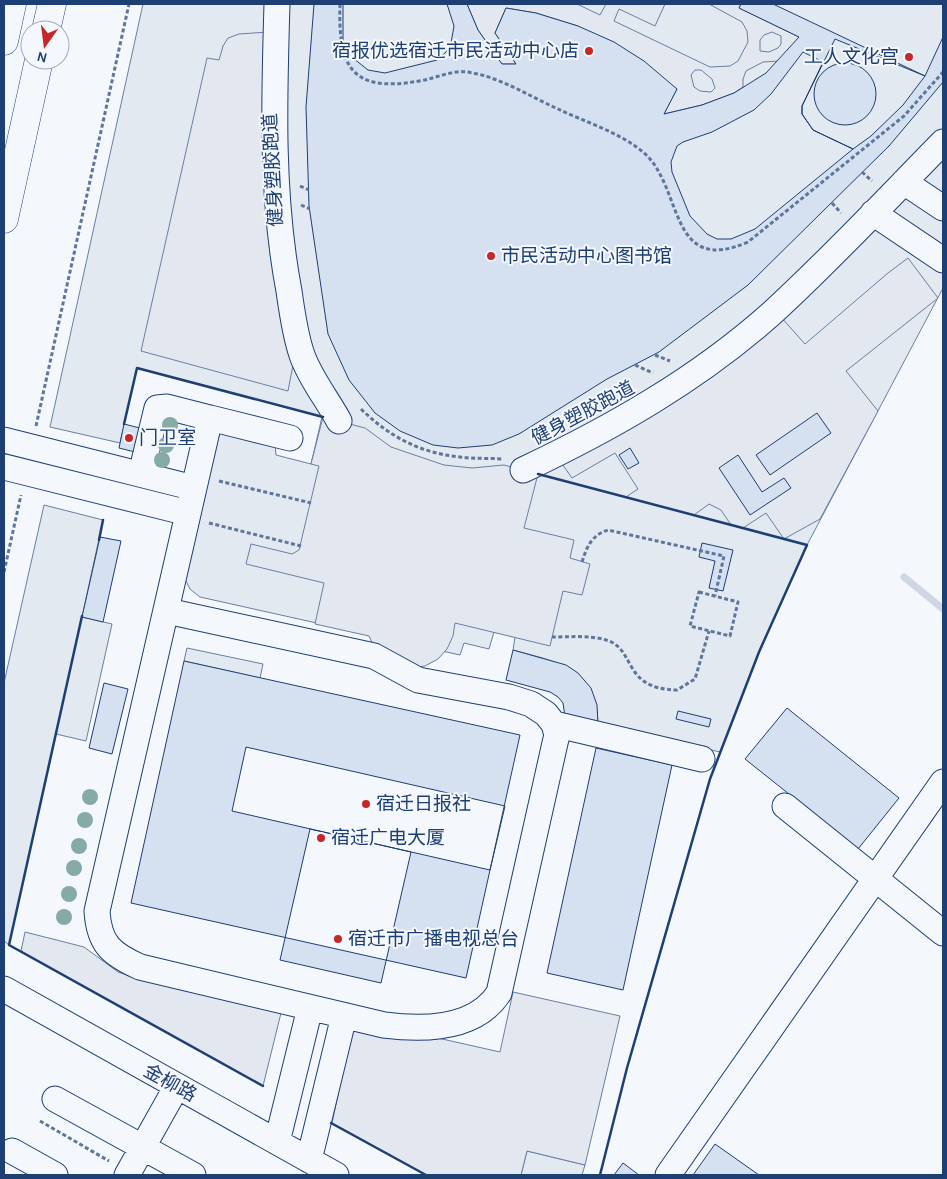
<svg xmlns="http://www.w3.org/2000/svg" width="947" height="1179" font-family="Karla,'Noto Sans SC',sans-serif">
	<rect width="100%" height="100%" fill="#f4f7fb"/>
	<path fill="#e3e9f0" stroke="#687fa3" d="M143 4H943V288L807 545 759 652 720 752 598 724C596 666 559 663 513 650L515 637 494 632 489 649 464 643 460 655 200 597 190 589 183 575 218 429 275 444 276 455 311 464 322 417 137 368 120 443 50 427Z
		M44 505 103 520 82 617 112 624 86 741 56 734 9 945 4 941V683Z
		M187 648 263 664 260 678 184 661Z
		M527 1151 585 1165 582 1175H521Z"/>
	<path fill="#e3e8f0" stroke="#687fa3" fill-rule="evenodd" d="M467 4H577L600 15 606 4H665L655 26 619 9 614 21 710 67 730 66 738 61 748 42 747 31 742 22 709 4H741L739 8 799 37 780 61 763 62 746 71 743 79V87L734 93 702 105 664 114 677 89 578 26 536 13 506 8 495 33 516 64H502L478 30ZM772 32 781 36V44L778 48 769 52 760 51V40L764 35ZM695 70H701L712 79 715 88 711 92 700 91 694 87 691 75Z
		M268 32 264 130 270 249 293 365 288 391 141 351 207 58 219 60 223 46 228 38 239 34Z
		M908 258 938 298 846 371 878 411 820 519 784 539 766 513 743 528 731 525 721 510 709 504 694 515 626 497 638 489 615 453 572 478 558 458 780 316 805 344 888 273Z
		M323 417 365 428 391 447 444 465 472 468 504 465 538 474 524 528 574 540 570 558 590 564 582 595 563 591 550 646 455 623 453 636 447 649 438 659 425 666 411 668 375 649 369 636 315 624 324 583 246 564 251 544 292 554 299 550 319 466 311 464Z
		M25 932 84 947 118 972 139 979 281 1013 263 1086 21 951Z
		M513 992 620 1016 585 1165 527 1151 521 1175H426L332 1123 353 1024 429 1036 500 1052Z"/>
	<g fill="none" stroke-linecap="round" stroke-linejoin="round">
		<path stroke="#cfd7e4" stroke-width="7" d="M904 577 943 609"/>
	</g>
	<path fill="#d5e0f0" stroke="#1d3f73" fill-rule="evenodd" d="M314 4H467L478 30 502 64H516L495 33 506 8 536 13 578 26 614 42 644 61 677 89 664 114 702 105 734 93 766 73 799 37 739 8 741 4H943V82L889 146 748 285 659 352 607 379 519 434 492 445 458 448 433 445 400 431 375 413 349 380 328 334 309 206 306 107ZM835 39 925 76 903 105 871 136 853 149 813 130 802 114V106Z
		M343 4H447L454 26 451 43 446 52 437 60 385 73 368 70 348 54 343 42Z
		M773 4H943V37L925 76Z
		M803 52 823 62 802 106V114L813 130 853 149 755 229 731 239H717L707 234 690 216 672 172 671 162 677 146 683 142 712 132 754 110 771 94Z
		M814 94a31 31 0 1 1 62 0a31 31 0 1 1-62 0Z
		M817 413 831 433 770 475 756 455Z
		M124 424 140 428 135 452 119 448Z
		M630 448 639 463 628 469 619 455Z
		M738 455 762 492 784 478 791 488 750 515 719 468Z
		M100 537 121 541 103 622 82 617Z
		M702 543 733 550 723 591 709 588 715 561 699 557Z
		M513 650 566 665 578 673 591 688 597 705 598 724 565 717 563 703 558 697 550 692 506 680Z
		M184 661 520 735 466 978 131 903Z
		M104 683 128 689 112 754 89 748Z
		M787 708 899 798 858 849 745 759Z
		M678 711 711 719 709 727 676 719Z
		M246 747 505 806 490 870 232 811Z
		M596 748 672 765 623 990 547 973Z
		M310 829 411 852 381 983 280 960Z
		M715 1144 759 1175H693Z
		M623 1163 639 1175H614Z"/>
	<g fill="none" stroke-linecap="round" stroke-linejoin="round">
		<defs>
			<path id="minor" d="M277 4C274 101 271 196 289 291 292 312 295 335 302 355 310 378 327 399 339 421
				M904 182 943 208
				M873 213 943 260
				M4 440 194 488
				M4 467 188 513
				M523 470C612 428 698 379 772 313 831 259 887 199 943 142
				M141 474 157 408 167 407 210 418
				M167 611 374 656 418 680 509 697 531 704 546 714 554 724 557 735 555 743 499 993C475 1030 423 1030 384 1025L140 967C111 954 99 944 97 911L210 418 290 438
				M554 724 702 759
				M785 806 943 933
				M4 989 336 1175
				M55 1099 193 1175
				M277 1142 310 1008
				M12 1151 55 1175
				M309 1160 344 1016
				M127 1175 177 1086
				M668 1175 943 782"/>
			<path id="major" d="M46 30 52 4
				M4 41 12 4
				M4 219 39 60"/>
		</defs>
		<use href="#minor" stroke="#1d3f73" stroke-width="27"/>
		<use href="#major" stroke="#1d3f73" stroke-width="29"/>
		<path stroke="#5e769c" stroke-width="3" stroke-dasharray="4 2.5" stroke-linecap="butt" d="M340 4C338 67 351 93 419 81 435 79 450 70 467 72 498 76 529 96 558 109 585 122 619 132 643 152 684 186 667 277 748 242L904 116 943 72
			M862 172 872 181
			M300 186 309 190
			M832 203 841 213
			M301 205 310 209
			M655 355 670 361
			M635 365 653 373
			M361 409C390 437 420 453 460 457 474 459 489 458 503 459
			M36 426 129 4
			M219 481 311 503
			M209 523 301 546
			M582 562C587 546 592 535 608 530L724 556 715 596
			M4 572 21 495
			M699 592 738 602 730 636 690 626Z
			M552 637C568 637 590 635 606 640 637 649 621 689 677 690L695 679 709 631
			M40 1121 109 1161"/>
		<use href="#minor" stroke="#f4f7fb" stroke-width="25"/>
		<use href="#major" stroke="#f4f7fb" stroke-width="28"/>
		<path stroke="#1d3f73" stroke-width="2.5" d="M124 424 137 368 323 417
			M538 474 807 545 759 652 710 779 627 1068 600 1175
			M99 540 103 520
			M82 616 9 945 263 1086
			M331 1123 426 1175"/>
	</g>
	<g fill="#86aba6">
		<circle cx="170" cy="425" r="8"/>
		<circle cx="166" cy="445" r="8"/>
		<circle cx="162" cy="460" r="8"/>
		<circle cx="90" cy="797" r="8"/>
		<circle cx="85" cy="820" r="8"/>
		<circle cx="79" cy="846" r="8"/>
		<circle cx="74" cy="868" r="8"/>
		<circle cx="69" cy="894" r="8"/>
		<circle cx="64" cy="917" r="8"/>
	</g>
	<g fill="#c62828" stroke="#f4f7fb" stroke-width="2">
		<circle cx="589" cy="51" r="5"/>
		<circle cx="909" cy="57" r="5"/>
		<circle cx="491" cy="256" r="5"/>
		<circle cx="129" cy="438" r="5"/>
		<circle cx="366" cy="804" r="5"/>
		<circle cx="321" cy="838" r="5"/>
		<circle cx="338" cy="939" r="5"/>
	</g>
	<g text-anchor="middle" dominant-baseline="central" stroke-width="4" stroke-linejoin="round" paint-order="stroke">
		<g font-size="19" fill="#1d3f73" stroke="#f4f7fb" text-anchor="start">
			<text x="579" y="51" text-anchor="end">宿报优选宿迁市民活动中心店</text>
			<text x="899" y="57" text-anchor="end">工人文化宫</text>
			<text x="501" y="256">市民活动中心图书馆</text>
			<text x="139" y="438">门卫室</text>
			<text x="376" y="804">宿迁日报社</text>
			<text x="331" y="838">宿迁广电大厦</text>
			<text x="348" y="939">宿迁市广播电视总台</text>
		</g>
		<g font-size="19" fill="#1d3f73" stroke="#f4f7fb">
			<text transform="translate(273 170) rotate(-93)">健身塑胶跑道</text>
			<text transform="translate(583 413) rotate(-28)">健身塑胶跑道</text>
			<text transform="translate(170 1083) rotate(29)">金柳路</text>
		</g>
	</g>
	<rect width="947" height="1179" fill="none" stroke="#1d3f73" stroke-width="10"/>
	<g transform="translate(45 45) rotate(194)"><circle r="24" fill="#f4f7fb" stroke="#9eadc5"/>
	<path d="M0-4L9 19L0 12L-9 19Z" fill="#c62828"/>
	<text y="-8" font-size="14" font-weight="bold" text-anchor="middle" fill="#1d3f73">N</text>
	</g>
</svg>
